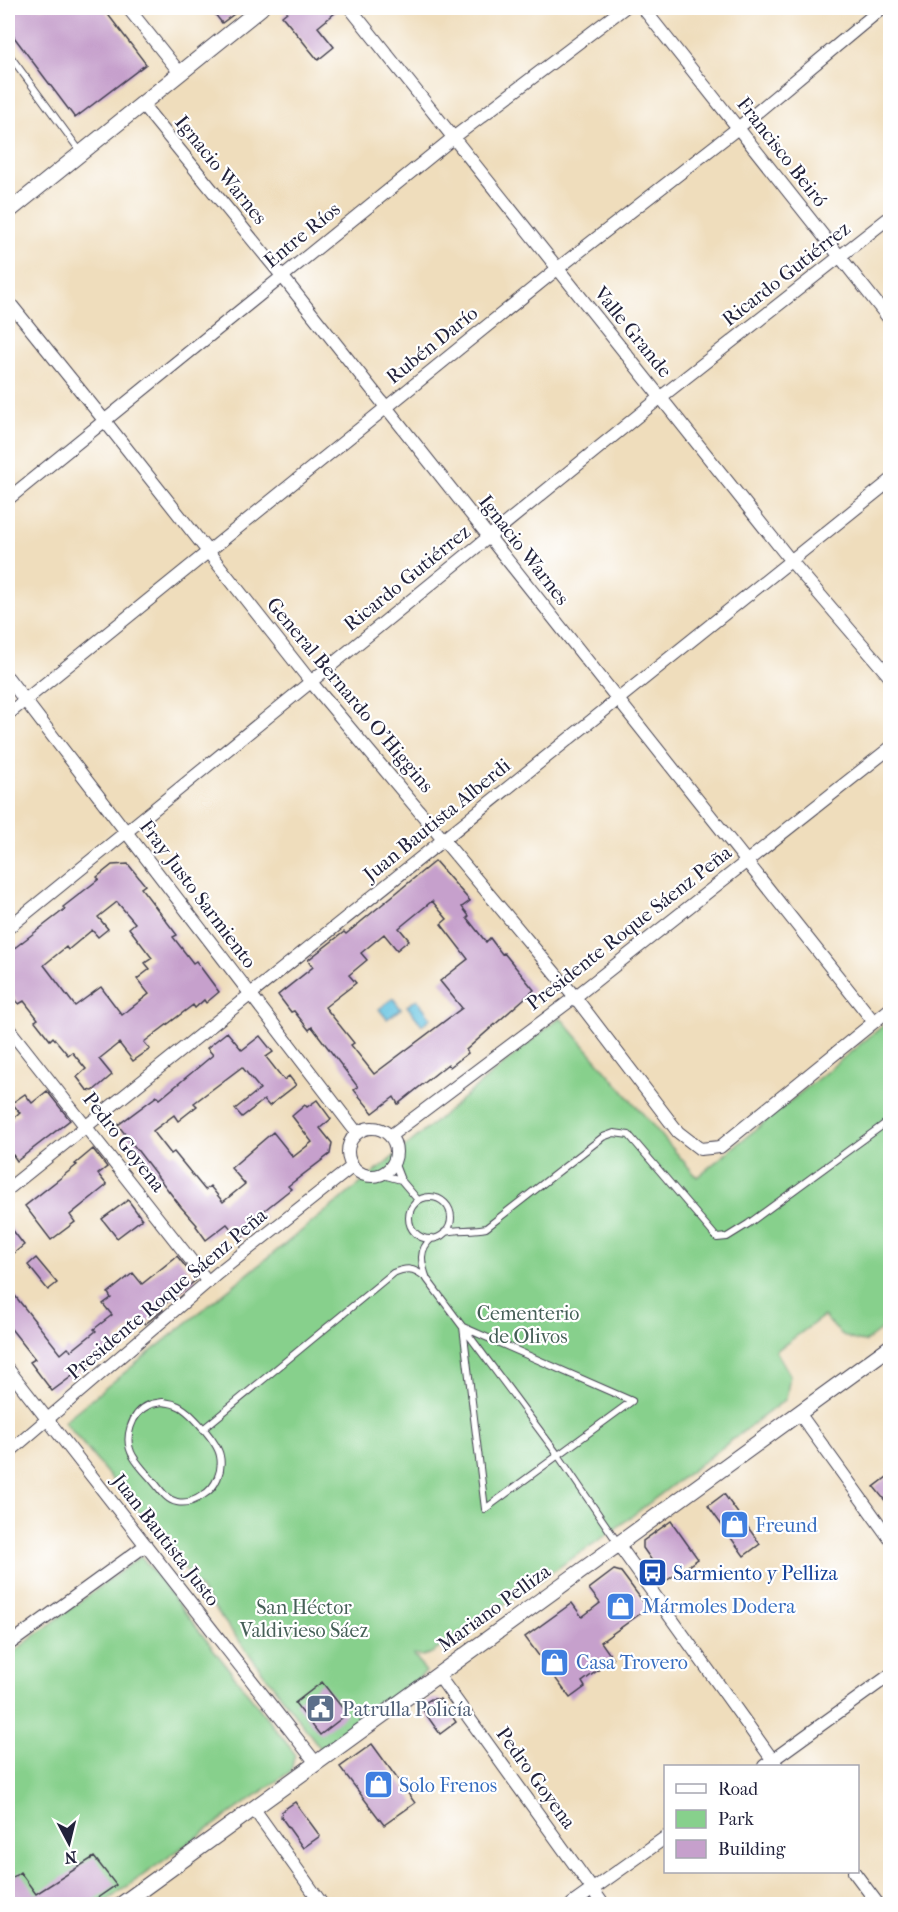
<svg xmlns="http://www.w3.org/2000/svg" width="898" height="1912" font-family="'IM FELL French Canon',serif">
	<rect width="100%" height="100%" fill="#fff"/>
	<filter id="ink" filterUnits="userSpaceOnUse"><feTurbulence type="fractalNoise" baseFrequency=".0167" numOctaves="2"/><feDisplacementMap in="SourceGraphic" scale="12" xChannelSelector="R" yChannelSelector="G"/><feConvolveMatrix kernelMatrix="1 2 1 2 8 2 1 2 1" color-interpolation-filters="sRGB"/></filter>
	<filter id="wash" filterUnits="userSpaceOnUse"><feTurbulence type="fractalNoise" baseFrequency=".008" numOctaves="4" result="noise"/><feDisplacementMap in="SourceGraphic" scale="24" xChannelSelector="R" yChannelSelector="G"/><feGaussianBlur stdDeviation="1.35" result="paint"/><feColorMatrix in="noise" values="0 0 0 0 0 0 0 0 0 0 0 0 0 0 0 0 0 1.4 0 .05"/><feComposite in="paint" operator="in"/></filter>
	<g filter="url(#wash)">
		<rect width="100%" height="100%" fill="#efddbc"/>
		<path fill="#87d08c" stroke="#547964" stroke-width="1.5" d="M560 1017 697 1177 890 1020V1323L865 1342C843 1339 838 1332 824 1316L776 1351 790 1375 786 1399 611 1532 432 1653 422 1656 414 1655 426 1672 324 1753 172 1552 64 1421 380 1168Z
			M141 1556 295 1754 291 1771 102 1904H8V1656Z"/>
		<path fill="#62c2e0" stroke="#42728e" stroke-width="1.5" d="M393 998 401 1009 387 1019 379 1009Z
			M417 999 431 1018 422 1025 407 1006Z"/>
		<g id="blocks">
			<path fill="#c6a0cc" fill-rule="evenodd" d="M8 8H103L146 64 75 118 8 29Z
				M210 8H242L222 23Z
				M292 8H341L318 27 334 47 318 60 282 16Z
				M435 861 470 901 462 907 469 916 467 918 486 942 490 938 502 954 504 953 534 990 466 1050 468 1053 450 1067 448 1064 398 1104 394 1097 373 1113 354 1090 358 1087 312 1027 309 1030 294 1011 291 1012 278 995 313 967 308 960 344 932 346 934ZM432 901 447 919 441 924 468 959 440 981 462 1008 374 1074 351 1045 354 1043 325 1007 356 983 349 975 367 960 361 953 384 934 397 950 409 940 399 928Z
				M128 864 145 885 141 888 177 935 173 937 193 963 196 961 219 992 206 1003 204 1000 195 1008 193 1005 144 1042 150 1049 133 1061 119 1043 99 1059 112 1075 93 1091 87 1090 77 1077 86 1069 72 1052 68 1055 53 1037 50 1040 35 1021 38 1019 24 1001 19 1004 8 990V953L65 909 63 907 99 879 97 877 112 865ZM117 902 135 923 129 928 152 958 145 963 150 969 137 979 149 994 122 1015 101 987 75 1006 44 965 66 947 68 950 92 930 98 937 108 929 98 917Z
				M227 1032 242 1050 260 1036 273 1052 266 1057 284 1080 289 1076 296 1085 269 1106 264 1100 242 1117 235 1109 260 1089 242 1067 194 1103 197 1106 178 1121 174 1115 153 1131 171 1154 174 1152 205 1190 210 1186 223 1202 245 1184 231 1168 273 1132 293 1157 312 1142 292 1116 305 1105 307 1107 317 1100 331 1119 320 1128 332 1143 330 1154 288 1186 291 1189 261 1213 265 1218 240 1239 227 1224 206 1240 196 1226 197 1225 181 1207 118 1125 157 1096 160 1099 213 1055 207 1048Z
				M47 1091 70 1120 17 1161 13 1155 8 1157V1124L20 1113 12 1103 25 1094 32 1103Z
				M93 1149 107 1167 98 1174 107 1185 70 1215 75 1222 51 1240 25 1206 77 1165 75 1164Z
				M128 1200 142 1219 117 1238 102 1219Z
				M8 1224 24 1245 8 1258Z
				M177 1256 196 1280 161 1307 163 1310 145 1324 141 1320 115 1340 117 1343 91 1365 90 1363 52 1391 30 1362 35 1359 8 1325V1287L61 1354 68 1348 71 1351 96 1331 94 1329 112 1315 103 1304 111 1298 108 1293 133 1273 142 1284Z
				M36 1258 57 1283 48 1290 28 1265Z
				M891 1474V1508L874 1487Z
				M724 1494 760 1544 744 1556 708 1506Z
				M671 1521 698 1559 666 1581 643 1548V1541Z
				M614 1570 621 1572 648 1608 601 1642 613 1659 582 1682 585 1687 570 1698 525 1637 572 1603 582 1617 600 1603 589 1589Z
				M322 1682 347 1714 320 1735 295 1703Z
				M431 1699H440L456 1722 440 1734 420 1706Z
				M372 1744 415 1803 384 1825 340 1767Z
				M295 1802 320 1836 303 1848 281 1817 282 1811Z
				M94 1857 116 1885 87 1905H8V1881L20 1872 36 1894Z"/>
		</g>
	</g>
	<g filter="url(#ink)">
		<use href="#blocks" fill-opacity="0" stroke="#413e4e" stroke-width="1.5"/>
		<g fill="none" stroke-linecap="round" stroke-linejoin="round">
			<defs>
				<path id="service" d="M8 53 80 151
					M394 1162 401 1180 418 1200
					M379 1174 401 1180
					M409 1218a21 21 0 1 1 42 0a21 21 0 1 1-42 0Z
					M445 1232C459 1229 472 1231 486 1228L603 1137 614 1133 629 1135 717 1238 727 1237 748 1224 890 1120
					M432 1238C418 1250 421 1263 427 1279L558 1455 618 1543
					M463 1327 632 1401 485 1509Z
					M163 1402C167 1403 172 1403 176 1405 189 1409 218 1443 220 1456 223 1470 216 1488 203 1495 196 1500 186 1504 177 1502 166 1500 160 1489 153 1481 146 1473 138 1465 133 1456 123 1439 131 1413 149 1405 153 1403 158 1403 163 1402Z
					M203 1429 393 1273C406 1268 413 1267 425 1277"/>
				<path id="minor" d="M128 8 180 73
					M350 8 791 561 890 677
					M643 8 890 320
					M142 104 282 276 874 1022
					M8 301 104 420 311 682 575 997 678 1132 700 1149 720 1147 890 1009
					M8 499 453 138 624 8
					M8 678 357 1133
					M8 714 557 269 738 128 882 8
					M8 928 661 397 890 217
					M8 1028 208 1282
					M348 1152a24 24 0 1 1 48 0a24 24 0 1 1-48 0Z
					M390 1136 575 997 890 748
					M8 1189 890 481
					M8 1369 316 1763
					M799 1413 890 1539
					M8 1453 218 1273 353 1166
					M618 1544 777 1766
					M8 1645 146 1545
					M438 1675 603 1904
					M764 1766 890 1675
					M254 1809 322 1904
					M854 1872 878 1904
					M572 1904 666 1837"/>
				<path id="tertiary" d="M8 212 261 8
					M122 1904 890 1347"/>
			</defs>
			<use href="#service" stroke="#413e4e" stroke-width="8"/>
			<use href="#minor" stroke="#413e4e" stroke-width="14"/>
			<use href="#tertiary" stroke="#413e4e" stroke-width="17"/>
			<use href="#service" stroke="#fff" stroke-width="6"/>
			<use href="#minor" stroke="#fff" stroke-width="12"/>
			<use href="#tertiary" stroke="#fff" stroke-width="15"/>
		</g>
	</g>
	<defs>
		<symbol id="shop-square" viewBox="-11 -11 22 22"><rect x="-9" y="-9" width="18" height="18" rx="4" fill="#3f7fe0" stroke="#fff"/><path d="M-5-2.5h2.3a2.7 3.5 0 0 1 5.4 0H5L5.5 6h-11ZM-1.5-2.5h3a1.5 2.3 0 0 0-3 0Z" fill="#fff"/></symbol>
		<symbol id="bus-square" viewBox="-11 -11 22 22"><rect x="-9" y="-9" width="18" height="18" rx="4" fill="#1a4fb4" stroke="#fff"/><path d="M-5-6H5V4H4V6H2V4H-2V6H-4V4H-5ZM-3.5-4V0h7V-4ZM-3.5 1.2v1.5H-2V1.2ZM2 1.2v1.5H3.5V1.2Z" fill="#fff"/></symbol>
		<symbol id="civic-square" viewBox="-11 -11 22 22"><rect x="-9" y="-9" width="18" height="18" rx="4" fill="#5c6f8a" stroke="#fff"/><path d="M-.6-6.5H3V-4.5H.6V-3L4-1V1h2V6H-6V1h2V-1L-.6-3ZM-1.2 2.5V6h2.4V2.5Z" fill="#fff"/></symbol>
	</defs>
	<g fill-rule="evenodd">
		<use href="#shop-square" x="718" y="1508" width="33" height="33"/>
		<use href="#bus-square" x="636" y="1556" width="33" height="33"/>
		<use href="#shop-square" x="604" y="1590" width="33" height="33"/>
		<use href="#shop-square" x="538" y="1646" width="33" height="33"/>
		<use href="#civic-square" x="304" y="1692" width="33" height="33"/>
		<use href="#shop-square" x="362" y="1768" width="33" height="33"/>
	</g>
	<g text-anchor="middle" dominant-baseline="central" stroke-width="4.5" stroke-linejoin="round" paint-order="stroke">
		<g font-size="20" fill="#22223b" stroke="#fff">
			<text transform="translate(782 152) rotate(52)">Francisco Beiró</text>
			<text transform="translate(221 170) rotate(51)">Ignacio Warnes</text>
			<text transform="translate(302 235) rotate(-39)">Entre Ríos</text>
			<text transform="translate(786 274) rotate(-38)">Ricardo Gutiérrez</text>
			<text transform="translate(633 332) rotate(51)">Valle Grande</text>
			<text transform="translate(432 345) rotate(-39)">Rubén Darío</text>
			<text transform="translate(524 550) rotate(52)">Ignacio Warnes</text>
			<text transform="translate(407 578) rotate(-39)">Ricardo Gutiérrez</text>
			<text transform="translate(350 695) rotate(50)">General Bernardo O'Higgins</text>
			<text transform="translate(437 820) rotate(-39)">Juan Bautista Alberdi</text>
			<text transform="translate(198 894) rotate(53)">Fray Justo Sarmiento</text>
			<text transform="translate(629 928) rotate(-38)">Presidente Roque Sáenz Peña</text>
			<text transform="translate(124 1142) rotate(52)">Pedro Goyena</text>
			<text transform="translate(167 1294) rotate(-40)">Presidente Roque Sáenz Peña</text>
			<text transform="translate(166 1540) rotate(52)">Juan Bautista Justo</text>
			<text transform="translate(494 1608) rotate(-36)">Mariano Pelliza</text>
			<text transform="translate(536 1778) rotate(54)">Pedro Goyena</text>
		</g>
		<g font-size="20" fill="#455f57" stroke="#fff">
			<text x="528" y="1313">Cementerio<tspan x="528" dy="23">de Olivos</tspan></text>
			<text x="304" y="1607">San Héctor<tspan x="304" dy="23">Valdivieso Sáez</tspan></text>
		</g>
		<g font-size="20" fill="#366cbe" stroke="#fff" text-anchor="start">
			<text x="755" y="1525">Freund</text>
			<text x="642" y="1606">Mármoles Dodera</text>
			<text x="576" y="1662">Casa Trovero</text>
			<text x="399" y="1785">Solo Frenos</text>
		</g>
		<g font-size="20" fill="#164399" stroke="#fff" text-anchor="start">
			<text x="673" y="1573">Sarmiento y Pelliza</text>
		</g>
		<g font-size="20" fill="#4e5e75" stroke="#fff" text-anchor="start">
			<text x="342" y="1709">Patrulla Policía</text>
		</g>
	</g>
	<rect width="898" height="1912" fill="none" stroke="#fff" stroke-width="30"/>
	<rect x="664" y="1765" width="195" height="108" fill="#ffffff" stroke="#a7a7b1" stroke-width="1.5"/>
	<rect x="676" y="1784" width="30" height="9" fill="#ffffff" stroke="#a7a7b1" stroke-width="1.5"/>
	<text x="718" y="1795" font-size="18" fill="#22223b">Road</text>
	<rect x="676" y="1810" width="30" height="18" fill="#87d08c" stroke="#a7a7b1" stroke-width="1.5"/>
	<text x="718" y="1825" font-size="18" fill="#22223b">Park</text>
	<rect x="676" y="1840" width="30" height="18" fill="#c6a0cc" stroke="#a7a7b1" stroke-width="1.5"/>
	<text x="718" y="1855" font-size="18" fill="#22223b">Building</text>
	<g transform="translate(69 1843) rotate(173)" stroke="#ffffff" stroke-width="4.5" paint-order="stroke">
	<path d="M0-4.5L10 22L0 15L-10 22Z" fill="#22223b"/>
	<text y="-9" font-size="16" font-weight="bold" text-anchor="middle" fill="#22223b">N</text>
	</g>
</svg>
